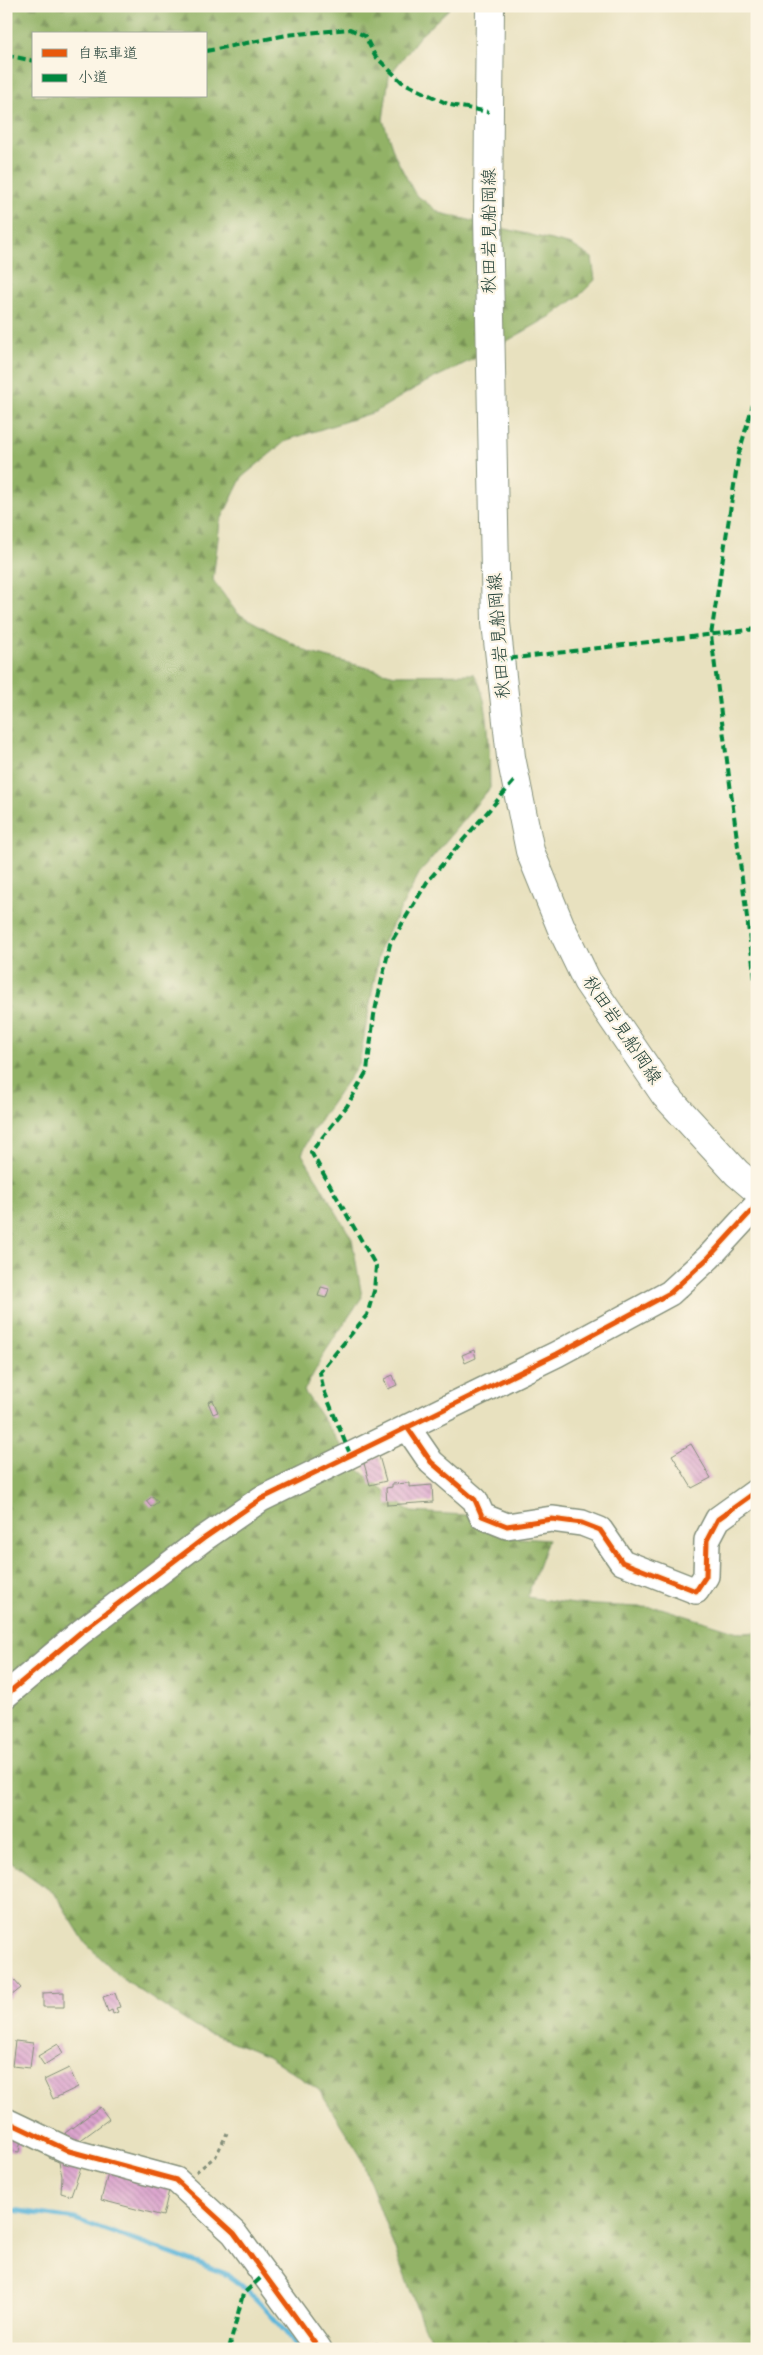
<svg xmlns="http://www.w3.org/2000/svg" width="763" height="2355" font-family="'Architects Daughter','Klee One',sans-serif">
	<defs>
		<pattern id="forest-firs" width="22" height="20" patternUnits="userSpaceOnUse" patternTransform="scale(1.25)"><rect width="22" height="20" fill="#92b266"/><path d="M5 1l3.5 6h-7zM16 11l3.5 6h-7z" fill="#779255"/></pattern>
		<pattern id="building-back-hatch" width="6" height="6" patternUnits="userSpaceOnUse" patternTransform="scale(1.25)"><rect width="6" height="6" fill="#dca4ce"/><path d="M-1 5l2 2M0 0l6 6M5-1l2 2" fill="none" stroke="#b287a8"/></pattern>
	</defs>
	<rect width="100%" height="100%" fill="#fcf5e5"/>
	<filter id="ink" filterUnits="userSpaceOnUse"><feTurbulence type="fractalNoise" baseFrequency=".02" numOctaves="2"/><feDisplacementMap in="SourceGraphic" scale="10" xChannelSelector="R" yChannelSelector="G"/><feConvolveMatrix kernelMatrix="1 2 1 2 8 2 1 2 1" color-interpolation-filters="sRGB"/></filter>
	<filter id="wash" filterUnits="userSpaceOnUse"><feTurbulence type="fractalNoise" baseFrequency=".0096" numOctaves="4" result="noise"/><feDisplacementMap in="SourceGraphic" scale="20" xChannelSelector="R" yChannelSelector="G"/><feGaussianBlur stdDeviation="1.12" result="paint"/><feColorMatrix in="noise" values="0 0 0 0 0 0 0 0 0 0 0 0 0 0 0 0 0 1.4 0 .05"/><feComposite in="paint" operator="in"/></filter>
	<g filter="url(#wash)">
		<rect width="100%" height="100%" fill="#e8e1bf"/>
		<path fill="url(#forest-firs)" stroke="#58784d" fill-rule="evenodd" d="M6 6H452L419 37 389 76 383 120 395 156 415 194 440 213 572 245 592 258 595 280 580 295 553 315 484 354 422 384 375 412 287 440 242 477 220 522 213 580 237 613 310 653 395 675 474 674C491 700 489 756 490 788L420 872 380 948 359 1064 312 1132 302 1154 352 1239 362 1297 325 1352 304 1391 356 1468 411 1512 466 1515 505 1537 548 1540 527 1597 574 1604 661 1608 741 1633 757 1632V2349H440L424 2328 360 2155 319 2090 268 2056 195 2027 124 1980 86 1944 55 1894 6 1859ZM34 34H206V96H34Z"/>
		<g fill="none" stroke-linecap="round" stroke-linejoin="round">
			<path stroke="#5db6da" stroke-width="5" d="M6 2209 75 2219 224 2273C255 2292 276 2322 300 2349"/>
		</g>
		<g id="blocks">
			<path fill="url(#building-back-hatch)" d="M321 1287 329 1289 326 1298 318 1296Z
				M474 1350 476 1358 465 1363 462 1355Z
				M393 1375 397 1385 388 1389 384 1379Z
				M213 1400 218 1412 213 1414 208 1402Z
				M691 1444 711 1478 692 1488 672 1455Z
				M379 1456 386 1481 370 1485 363 1460Z
				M409 1483V1487L432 1485 433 1502 387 1505 386 1488 392 1487V1484Z
				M153 1496 158 1502 151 1507 146 1501Z
				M6 1971 21 1988 6 2000Z
				M64 1992V2007H43V1993Z
				M115 1993 120 2007 116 2008 118 2012 113 2014 112 2010 108 2012 103 1997Z
				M15 2041 33 2043 30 2068 12 2066Z
				M58 2044 63 2053 44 2065 38 2056Z
				M69 2068 78 2087 53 2099 44 2080Z
				M100 2107 109 2119 74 2145 65 2133Z
				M6 2129 22 2131 19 2152 6 2150Z
				M53 2148 84 2159 71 2196 61 2193 62 2176 59 2162 49 2158Z
				M109 2170 170 2186 163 2216 101 2200Z"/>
		</g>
	</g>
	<g filter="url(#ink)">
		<use href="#blocks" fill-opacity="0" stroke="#848f7a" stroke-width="1"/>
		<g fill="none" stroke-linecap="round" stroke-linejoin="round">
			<defs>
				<path id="minor" d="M407 1427 431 1462 475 1500 482 1516 507 1526 552 1519 582 1523 600 1530 622 1562 696 1591 706 1576 707 1540 718 1519 757 1491
					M6 1695 81 1632 203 1539 261 1499 557 1354 670 1293 709 1257 757 1205
					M6 2121 69 2151 176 2180 234 2233 319 2349"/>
				<path id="major" d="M490 6 488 215 496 623 511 757 530 851 561 927 587 981 665 1095 737 1173 757 1190"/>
			</defs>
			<use href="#minor" stroke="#848f7a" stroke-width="28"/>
			<use href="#major" stroke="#848f7a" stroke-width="30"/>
			<path stroke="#848f7a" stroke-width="3" stroke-dasharray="4 4" stroke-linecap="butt" d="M196 2172 216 2156 227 2133
				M358 2349 377 2344 385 2349"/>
			<use href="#minor" stroke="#fff" stroke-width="25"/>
			<use href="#major" stroke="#fff" stroke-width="28"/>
			<path stroke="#00873e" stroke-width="4" stroke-dasharray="8 4" stroke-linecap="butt" d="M206 51 287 35 350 29 365 36 375 56 402 82 450 105 489 112
				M6 55 34 61
				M757 390 739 453 711 635 757 996
				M498 660 757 629
				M350 1454 323 1388 320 1372 367 1315 374 1291 376 1266 311 1152 347 1106 367 1071 374 1015 390 944 427 882 515 780
				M229 2349 243 2294 266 2273"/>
			<defs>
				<path id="cycleway" d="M407 1427 431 1462 475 1500 482 1516 507 1526 552 1519 582 1523 600 1530 622 1562 696 1591 706 1576 707 1540 718 1519 757 1491
					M6 1695 81 1632 203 1539 261 1499 557 1354 670 1293 709 1257 757 1205
					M6 2121 69 2151 176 2180 234 2233 319 2349"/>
			</defs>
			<use href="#cycleway" stroke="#fcf5e5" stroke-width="8"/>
			<use href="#cycleway" stroke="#e8590c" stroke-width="5"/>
		</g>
	</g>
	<g text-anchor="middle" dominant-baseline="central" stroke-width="4.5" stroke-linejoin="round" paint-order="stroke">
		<g font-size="18" fill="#1f3d34" stroke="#fcf5e5">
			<text transform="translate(489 231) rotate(-90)">秋田岩見船岡線</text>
			<text transform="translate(499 636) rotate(-94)">秋田岩見船岡線</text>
			<text transform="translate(622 1030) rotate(56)">秋田岩見船岡線</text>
		</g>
	</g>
	<rect width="763" height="2355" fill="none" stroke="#fcf5e5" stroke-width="25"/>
	<rect x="32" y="32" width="175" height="65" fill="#fcf5e5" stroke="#a4ab9e"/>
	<rect x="42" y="49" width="25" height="8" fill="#e8590c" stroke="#a4ab9e"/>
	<text x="78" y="58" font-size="15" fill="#1f3d34">自転車道</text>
	<rect x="42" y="74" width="25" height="8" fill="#00873e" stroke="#a4ab9e"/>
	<text x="78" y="82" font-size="15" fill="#1f3d34">小道</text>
</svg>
